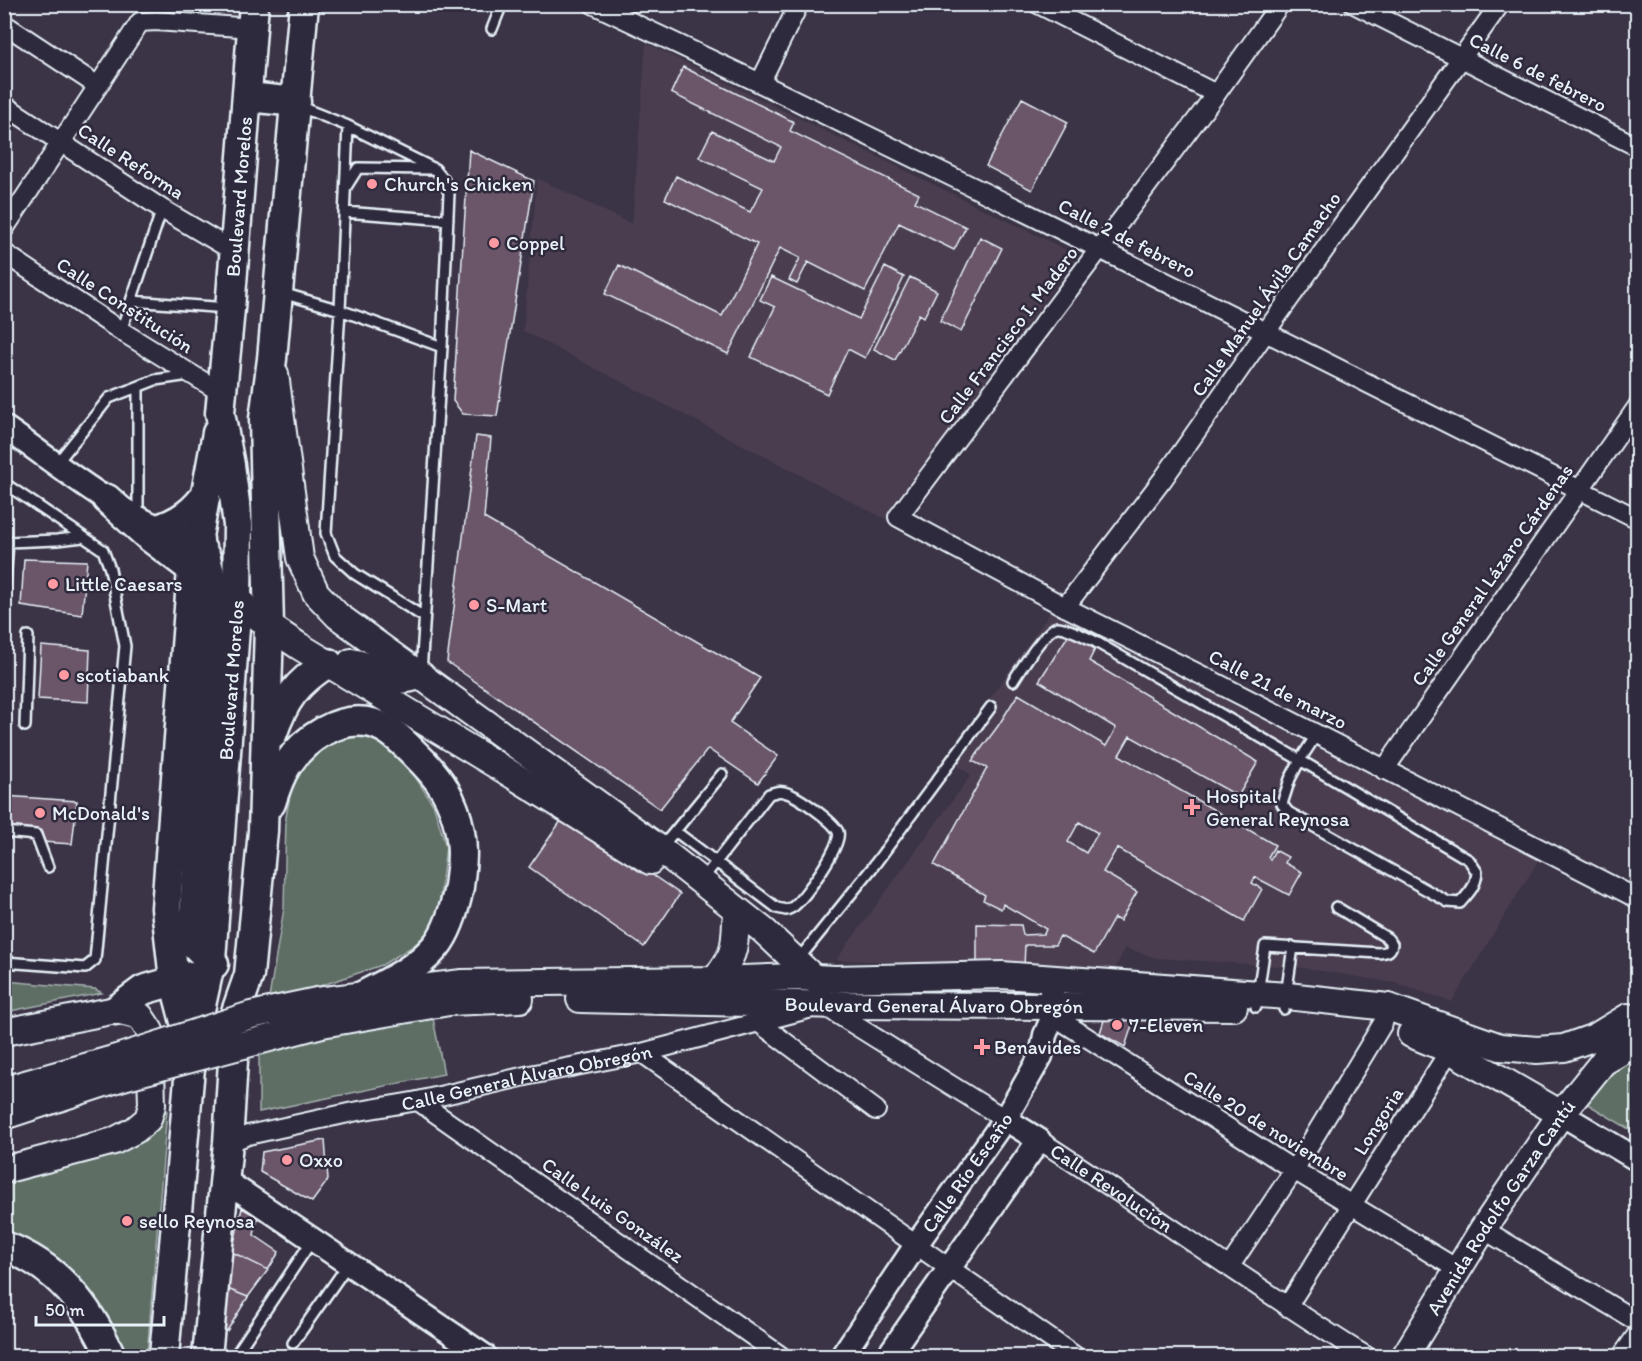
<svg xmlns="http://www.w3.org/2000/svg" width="1642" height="1361" font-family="Itim,sans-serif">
	<rect width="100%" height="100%" fill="#3b3346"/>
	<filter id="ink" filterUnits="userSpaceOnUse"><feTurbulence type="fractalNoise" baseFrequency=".0167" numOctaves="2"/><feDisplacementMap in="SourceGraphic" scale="12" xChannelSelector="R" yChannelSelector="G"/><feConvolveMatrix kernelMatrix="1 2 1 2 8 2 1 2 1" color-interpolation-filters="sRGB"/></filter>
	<g filter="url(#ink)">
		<path fill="#493d50" d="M646 43 1077 255 885 519 523 331 537 178 632 224Z
			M1052 610 1330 754 1540 858 1452 1002 1394 983 1303 968 1156 958 1125 948 1115 969 836 960 971 775 947 759Z"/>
		<path fill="#5f6e65" stroke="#a4b0ae" stroke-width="1.5" d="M361 735 376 739 400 753 434 806 446 847 438 913 429 931 415 945 382 965 317 987 269 998 284 908 286 817 296 762 338 738Z
			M5 981 95 989 102 993 5 1012Z
			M431 1008 444 1074 259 1112V1045Z
			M1637 1034V1134L1581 1100Z
			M167 1111 147 1356H121L5 1234 4 1173 149 1123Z"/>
		<path fill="#6b5569" stroke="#e8f1f8" stroke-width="1.5" fill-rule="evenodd" d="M683 67 794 122 790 131 919 194 915 202 966 227 954 250 899 223 865 291 808 262 797 284 789 280 800 258 780 248 728 354 605 294 619 265 722 316 757 244 665 199 676 176 750 212 763 188 699 157 712 131 774 161 781 147 671 93Z
			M1022 98 1068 122 1032 190 986 166Z
			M469 150 534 181 497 416 463 414 453 401Z
			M980 237 1002 248 961 332 940 321Z
			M885 267 904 277 865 358 848 349 827 394 751 357 775 307 760 300 771 277 859 319Z
			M910 277 937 291 924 317 919 314 895 360 874 349Z
			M476 436 491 438 484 518 760 678 730 723 778 756 758 783 708 749 660 809 447 662Z
			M24 559 87 561 82 615 21 606Z
			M1069 634 1095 649 1089 661 1258 762 1238 796 1130 736 1119 755 1275 845 1268 857 1270 860 1275 850 1288 857 1285 863 1302 872 1289 895 1255 877 1252 883 1262 889 1244 921 1117 848 1103 872 1137 892 1120 921 1114 918 1094 954 1060 936 1055 945H1025L1024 966 977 964V924L1021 925 1023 935 1044 934 1046 929 1003 904 1001 909 983 900 985 895 934 865 987 768 972 761 998 726 1018 694 1106 746 1116 728 1039 681ZM1079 822 1098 833 1086 853 1068 842Z
			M41 646 90 650 88 702 38 699Z
			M4 796 77 801 72 844 42 842V831L4 826Z
			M565 815 680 894 644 947 529 867Z
			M1135 1016 1125 1047 1100 1033 1105 1017Z
			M325 1140 328 1180 312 1202 260 1172 262 1152Z
			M242 1208 258 1217 254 1235 279 1252 268 1270 232 1252Z
			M232 1252 268 1270 248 1297 225 1288Z
			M225 1288 248 1297 227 1331 219 1326Z"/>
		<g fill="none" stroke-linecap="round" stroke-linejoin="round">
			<defs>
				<path id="service" d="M492 29 502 4
					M298 104 303 108 348 126 435 169 444 180 449 193 442 347
					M348 126 340 310 326 533 335 556 355 574 424 617
					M346 187 358 168 432 169
					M344 212 448 220
					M282 293 340 310 442 347 421 673
					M131 301 228 308
					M121 331 162 209
					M57 463 109 398 155 380 189 375
					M4 483 103 550 110 569 125 646 95 960 85 968 4 962
					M138 516V387
					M4 536 8 542 4 597
					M8 542 57 540 83 537
					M1013 681C1020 670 1045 630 1057 627 1065 626 1088 638 1096 642L1300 760 1317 734
					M25 726 28 636
					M1300 760 1469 860 1477 872C1476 886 1469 893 1460 903L1448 902 1288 812 1282 804 1290 779Z
					M675 831 777 908 786 910C787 910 793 907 794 906 805 897 843 844 838 832 834 822 798 796 787 793 780 790 776 792 769 794L702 880
					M4 832 36 835 48 867
					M661 848 722 774
					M797 961 872 868 991 707
					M1256 1007 1265 946 1379 953C1387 952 1391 952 1392 944L1387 938 1336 907
					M1284 1009 1293 947
					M293 1343 349 1263
					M235 1356 313 1239"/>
				<g id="minor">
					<path d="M593 4 760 83 1100 249 1638 519"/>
					<path d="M1038 4 1216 94"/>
					<path d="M1280 4 1216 94 898 517 1065 607 1211 680 1638 899"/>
					<path d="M1354 4 1638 147"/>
					<path d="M4 24 98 86"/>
					<path d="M760 83 799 4"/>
					<path d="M4 105 162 209 235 252"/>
					<path d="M4 229 140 22 156 21 253 28"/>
					<path d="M4 253 121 331 222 393"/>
					<path d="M1065 607 1163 479 1265 333 1500 4"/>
					<path d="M1384 770 1638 406"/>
					<path d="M1052 1015 1294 1170 1457 1269"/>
					<path d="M758 1022 876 1110"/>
					<path d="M642 1053 1075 1356"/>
					<path d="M418 1101 781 1356"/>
					<path id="s1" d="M1039 1140C1149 1210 1255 1288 1366 1356"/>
					<path id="s2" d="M228 1143 248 1135 353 1112 418 1101 530 1075 642 1053 823 1005 1005 1119"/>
					<path d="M1483 1229 1638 1322"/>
					<path d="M1230 1266 1294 1170 1383 1023 1388 1007"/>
					<path d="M1287 1307 1450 1050"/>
					<path d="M1622 1356 1638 1333"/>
				</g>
				<g id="tertiary">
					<path d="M4 427C64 468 126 523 197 541"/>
					<path d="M154 527C178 520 193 509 207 488"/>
					<path d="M1561 1114 1638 1160"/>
					<path d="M223 1179 485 1356"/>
					<path id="s3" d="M842 1356 916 1245 1005 1119 1041 1056 1045 1035 1057 1007 1051 992"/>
					<path d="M888 1356 1039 1140 1005 1119"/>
				</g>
				<g id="secondary">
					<path d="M275 374 300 558 316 593 338 616 660 849 764 931 820 984"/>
					<path d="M237 600 269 626 299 646 503 769 650 861"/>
					<path d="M351 662C382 666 384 690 421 675"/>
					<path d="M715 980C733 956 735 952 736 921"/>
					<path id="s4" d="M580 999 842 1005 1234 1007"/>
					<path d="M317 1001 462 983 715 980 795 977 835 979 1002 975 1287 996 1388 1007 1500 1047 1537 1050 1564 1048 1595 1037 1628 1017"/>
					<path d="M322 1024 449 1002 520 999"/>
					<path d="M4 1032 116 1010 140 1016 150 1031 152 1105 148 1119 135 1130 114 1141 4 1170"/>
					<path d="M1411 1034 1450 1050 1561 1114"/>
					<path d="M1603 1062 1638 1042"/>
					<path d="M4 1090 117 1058"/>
					<path d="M4 1116 123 1077"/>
					<path id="s5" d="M1405 1356 1483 1229 1561 1114 1603 1062 1627 1019"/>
				</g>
				<g id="primary">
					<path d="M248 97 296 102"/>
					<path d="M107 499 147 535 205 579"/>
					<path d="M199 540 197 541 206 558 213 585 193 931 196 946 214 964"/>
					<path d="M272 735C284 700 297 682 328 663"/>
					<path d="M271 803C275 790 279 777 287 765 304 739 339 715 372 723 390 728 403 742 416 755 440 778 454 799 460 832 464 851 461 869 459 887 455 907 449 930 436 946 416 970 387 983 360 997"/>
					<path d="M116 1010 143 990 191 976"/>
					<path d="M190 1041 174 980 166 908 192 569 217 433"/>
					<path d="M4 1246C58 1266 88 1306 111 1356"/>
					<path id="s6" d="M164 1356 192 1046 211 960 237 600 238 525 230 465 220 413 230 309 254 4"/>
					<path d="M207 1356 228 1143 236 1012 249 975 263 831 269 626 264 419 272 359 304 4"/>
				</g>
			</defs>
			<use href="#service" stroke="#e8f1f8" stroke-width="14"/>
			<use href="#minor" stroke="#e8f1f8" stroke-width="22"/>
			<use href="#tertiary" stroke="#e8f1f8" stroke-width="27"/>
			<use href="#secondary" stroke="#e8f1f8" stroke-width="30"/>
			<use href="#primary" stroke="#e8f1f8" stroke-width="33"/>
			<use href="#service" stroke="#2f2a3d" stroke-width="9"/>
			<use href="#minor" stroke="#2f2a3d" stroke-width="18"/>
			<use href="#tertiary" stroke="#2f2a3d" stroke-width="22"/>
			<use href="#secondary" stroke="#2f2a3d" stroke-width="26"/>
			<use href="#primary" stroke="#2f2a3d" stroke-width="28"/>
			<defs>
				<path id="secondary-bridge" d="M117 1058 251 1015 317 1001
					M123 1077 322 1024"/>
			</defs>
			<use href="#secondary-bridge" stroke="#e8f1f8" stroke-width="30" stroke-linecap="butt"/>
			<use href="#secondary-bridge" stroke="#2f2a3d" stroke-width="26"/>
		</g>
	</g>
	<g fill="#ff9aa2" stroke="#2f2a3d" stroke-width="2">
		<circle cx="372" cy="184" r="6"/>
		<circle cx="494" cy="243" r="6"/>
		<circle cx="53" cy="584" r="6"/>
		<circle cx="474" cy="605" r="6"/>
		<circle cx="64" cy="675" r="6"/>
		<path d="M1189 798h6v6h6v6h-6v6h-6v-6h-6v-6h6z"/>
		<circle cx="40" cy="813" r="6"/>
		<circle cx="1117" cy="1025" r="6"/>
		<path d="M979 1038h6v6h6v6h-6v6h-6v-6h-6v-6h6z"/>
		<circle cx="287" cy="1160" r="6"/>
		<circle cx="127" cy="1221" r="6"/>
	</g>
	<g text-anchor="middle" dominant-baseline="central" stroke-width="5" stroke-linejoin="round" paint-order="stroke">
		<g font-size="20" fill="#e8f1f8" stroke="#2f2a3d">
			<text transform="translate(1538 72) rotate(27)">Calle 6 de febrero</text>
			<text transform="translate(131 161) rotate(33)">Calle Reforma</text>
			<text stroke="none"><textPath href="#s6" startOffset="1166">Boulevard Morelos</textPath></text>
			<text transform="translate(1127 238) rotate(27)">Calle 2 de febrero</text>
			<text transform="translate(1266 294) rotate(-55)">Calle Manuel Ávila Camacho</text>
			<text transform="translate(125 305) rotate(33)">Calle Constitución</text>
			<text transform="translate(1008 335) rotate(-53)">Calle Francisco I. Madero</text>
			<text transform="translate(1492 575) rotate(-55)">Calle General Lázaro Cárdenas</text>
			<text stroke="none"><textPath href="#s6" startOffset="680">Boulevard Morelos</textPath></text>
			<text transform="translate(1278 689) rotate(27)">Calle 21 de marzo</text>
			<text stroke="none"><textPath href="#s4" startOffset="354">Boulevard General Álvaro Obregón</textPath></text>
			<text stroke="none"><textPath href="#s2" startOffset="306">Calle General Álvaro Obregón</textPath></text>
			<text transform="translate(1378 1121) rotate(-58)">Longoria</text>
			<text transform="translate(1266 1125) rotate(32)">Calle 20 de noviembre</text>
			<text stroke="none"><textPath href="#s3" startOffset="222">Calle Río Escaño</textPath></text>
			<text stroke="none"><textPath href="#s1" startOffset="87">Calle Revolución</textPath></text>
			<text stroke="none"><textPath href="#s5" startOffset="177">Avenida Rodolfo Garza Cantú</textPath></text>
			<text transform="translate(613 1210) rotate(35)">Calle Luis González</text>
		</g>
		<g font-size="20" fill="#e8f1f8" stroke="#2f2a3d" text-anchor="start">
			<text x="384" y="184">Church's Chicken</text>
			<text x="506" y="243">Coppel</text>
			<text x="65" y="584">Little Caesars</text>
			<text x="486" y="605">S-Mart</text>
			<text x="76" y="675">scotiabank</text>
			<text x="1206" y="796">Hospital<tspan x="1206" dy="23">General Reynosa</tspan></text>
			<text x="52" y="813">McDonald's</text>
			<text x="1129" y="1025">7-Eleven</text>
			<text x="994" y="1047">Benavides</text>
			<text x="299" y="1160">Oxxo</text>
			<text x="139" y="1221">sello Reynosa</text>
		</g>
	</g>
	<rect width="1642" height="1361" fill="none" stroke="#2f2a3d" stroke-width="24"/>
	<rect x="12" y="12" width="1618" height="1337" fill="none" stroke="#e8f1f8" stroke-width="2" filter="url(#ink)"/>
	<path d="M36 1316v9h128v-9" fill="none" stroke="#e8f1f8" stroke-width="3"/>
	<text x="45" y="1316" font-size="18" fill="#e8f1f8" stroke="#2f2a3d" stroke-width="4.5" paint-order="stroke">50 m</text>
</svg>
